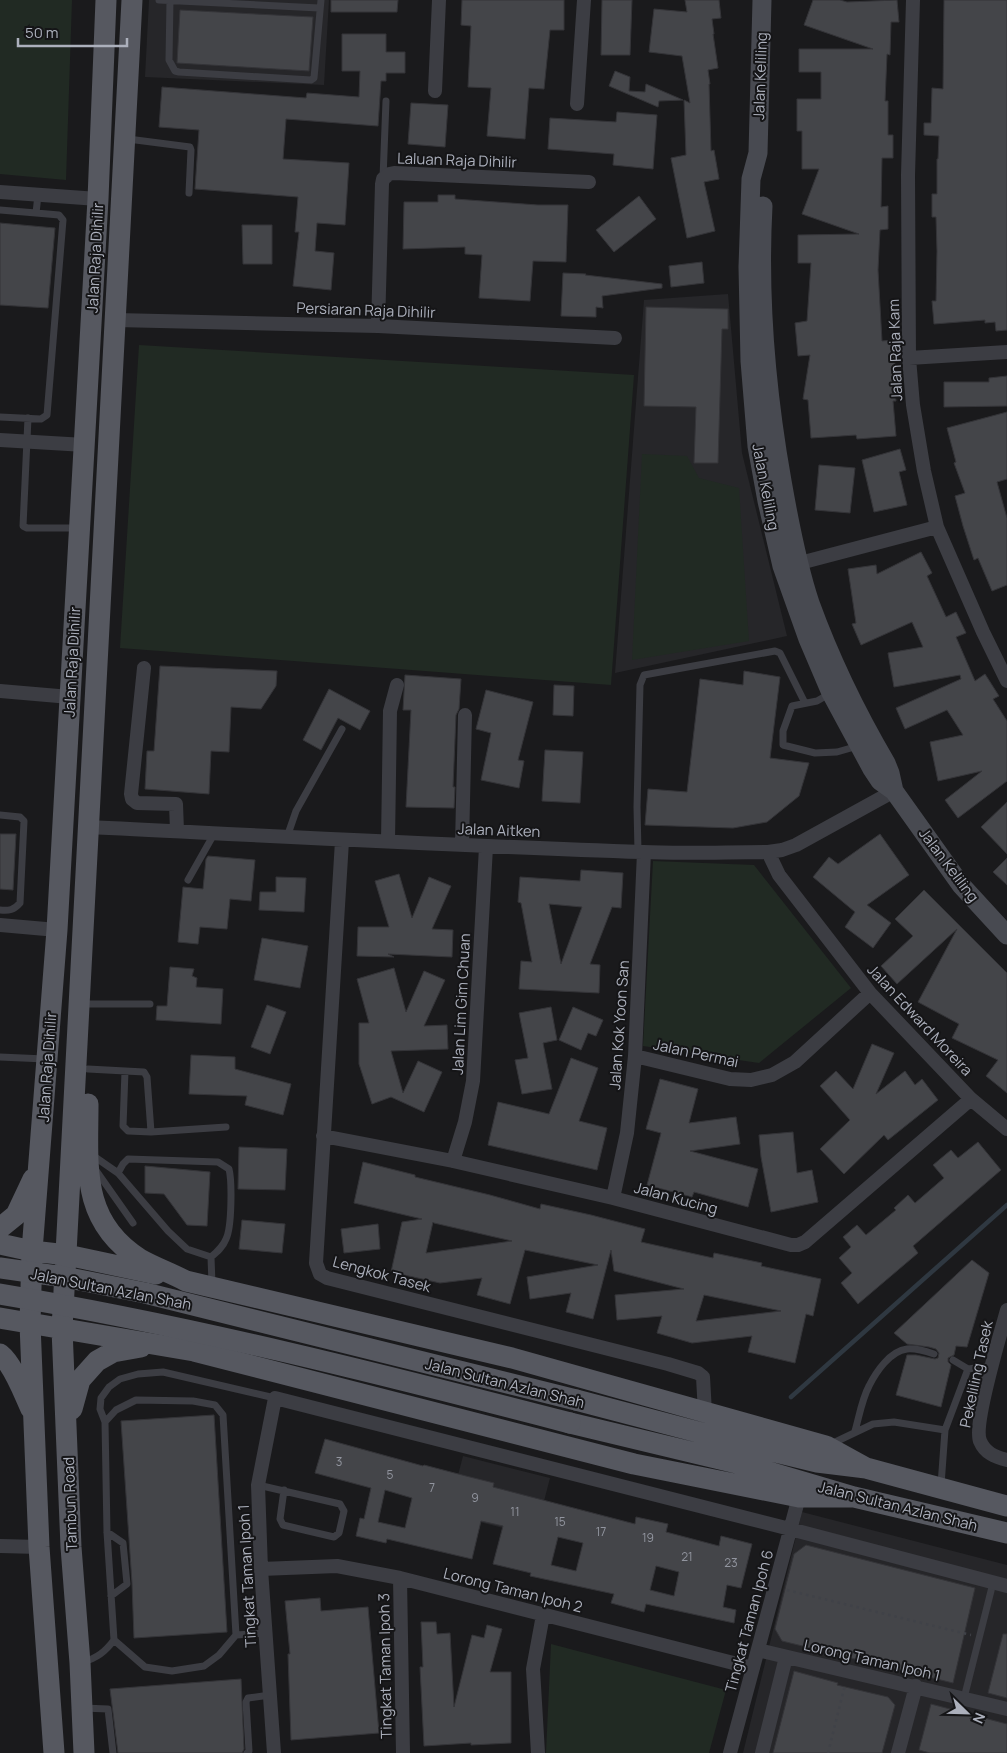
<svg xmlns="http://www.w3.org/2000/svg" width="1007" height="1753" font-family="Manrope,sans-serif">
	<rect width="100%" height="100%" fill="#1a1a1c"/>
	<path fill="#262629" d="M149 0H329L324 85 145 77Z
		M728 294 742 453 787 636 615 673 644 300Z
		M463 1456 550 1478 535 1536 448 1514Z
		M802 1512 1007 1565V1753H743Z"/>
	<path fill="#212a23" d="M0 0H72L66 180 0 174Z
		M139 345 634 375 611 685 120 648Z
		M642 454 687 456 699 478 739 488 749 641 632 660Z
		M653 861 754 865 851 988 759 1063 643 1046Z
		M551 1644 726 1690 709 1753H546Z"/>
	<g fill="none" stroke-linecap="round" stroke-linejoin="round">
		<path stroke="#2f3841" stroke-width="4.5" d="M791 1397 1007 1205"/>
	</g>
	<path fill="#444549" stroke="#343438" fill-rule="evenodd" d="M331 0H398L397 12H331Z
		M462 0H564V30H550L544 89 529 88 525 139 487 136 491 88 468 87 471 26 461 25Z
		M602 0H632L630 55H601Z
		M685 0H719L721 18 712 19 714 34H713L718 68 708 70 710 84H709L711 151 714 150 719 179 704 182 715 231 687 238 671 158 686 155 684 100 690 103 682 56 649 52 654 9 687 12Z
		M813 0H840L847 2 897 0 899 22H891L890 55 887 54 885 101H888V135H893V158H882L881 207 888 206V229L880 230 878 270 882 341 893 340 895 365H893L896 401H893L896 436 857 439 856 435 811 438 808 400 803 399 810 355 798 356 795 323 807 321 811 263H798V235L859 234 802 214 819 169H802V131H797V99H821V72H799V49H873L804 25Z
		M944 0H1007V330L996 331 995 322 985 323V320L934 324 932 301H936L937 251 936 217H932V194H937V159H938L939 136 924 135V123H931L932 88 943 89Z
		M180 10 313 17 309 71 177 63Z
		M342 34H386V52H405V73H386V81H381L378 126 286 119 283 159 349 163 345 225 317 223 315 251 334 253 331 290 293 286 299 232H295L298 197 195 189 199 130 159 127 162 87 306 98 307 93 359 97 360 71H342Z
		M615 71 630 77 629 91 645 92 646 84 683 100 659 101 658 107 609 86Z
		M411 103 448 105 445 147 408 144Z
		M617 112 657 115 653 169 613 165 614 154 548 149 550 118 616 122Z
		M438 195H455V199L538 205H568L566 262 533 261 530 301 479 298 482 255 465 254V247L403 249 404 202H438Z
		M639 196 656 219 614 252 596 230Z
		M0 223 55 228 48 308 0 305Z
		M242 225H272V264H243Z
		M702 262 704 283 671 287 669 266Z
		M563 273 586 274 585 275 662 284V288L602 296 603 308 596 307V317L561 316Z
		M646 307 728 309V329H722L718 463H694L696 407 644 406Z
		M1007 376V406L944 407V382H989V378Z
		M1007 412V479L997 482 1007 518V585L992 591 978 558 974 560 963 526 955 496 965 493 954 463 956 462 947 428Z
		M900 449 906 470 899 472 907 505 874 512 862 460Z
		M819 465 855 468 850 513 815 510Z
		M921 552 932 573 927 576 946 617 956 612 966 633 956 637 975 681 985 674 999 696 993 699 1007 721V781L958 818 945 800 982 771 938 781 930 742 963 735 947 710 905 729 896 708 961 679 960 675 894 687 888 653 923 647 912 622 861 645 852 624 856 623 848 569 876 565 877 574Z
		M160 666 277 671 276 686 261 709 231 707 229 752 211 751 209 794 145 789 147 751H154Z
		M744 671 780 677 770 758 809 763 799 796 767 822 733 828 645 825 648 789 687 792 700 679 743 685Z
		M405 675 461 679 459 709 456 715 453 787H455L454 808 406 807 411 710H403Z
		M554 685 574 686 573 716 553 715Z
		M329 689 370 711 360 730 338 718 321 750 303 740Z
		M486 690 533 702 518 760 524 761 519 788 481 780 491 733 476 729Z
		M545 750 583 752 580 803 542 801Z
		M1007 802V854L981 827Z
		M0 834H16L13 890 0 889Z
		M880 834 909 875 867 905 891 923 873 948 845 927 855 912 813 877 829 857 838 864Z
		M208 856 255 860 251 901 230 899 227 929 200 927 198 944 178 942 183 887 203 889 206 859Z
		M1007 858V885L993 872Z
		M581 870 623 873 621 908 612 907 590 964 600 965 599 993 519 989 521 961 532 962 521 903 518 902 520 877 580 881ZM549 904 582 907 561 964Z
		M399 874 412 918 429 877 451 886 432 929 453 930 452 957 388 954 394 957 357 956 358 927H389L375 881Z
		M276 877 306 878 304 912 259 910 260 892H276Z
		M924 890 1007 973V1093L986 1076 998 1060 952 1038 959 1024 918 1002 957 929 897 984 881 966 913 936 895 919Z
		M262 938 308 946 300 988 254 980Z
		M170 967 194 969 192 976 197 978 196 987 223 989 221 1024 156 1020 157 1006H167Z
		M394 968 406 1012 424 971 445 980 424 1026 447 1025 448 1049 391 1051 403 1093 418 1061 442 1072 424 1112 391 1097 372 1104 359 1064V1023H369L357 979Z
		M267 1005 286 1012 270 1054 251 1047Z
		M551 1007 557 1040 543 1043 552 1089 522 1094 515 1060 528 1058 519 1013Z
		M573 1007 603 1020 596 1036 588 1033 581 1050 559 1040Z
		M872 1044 894 1053 876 1094 905 1071 915 1085 922 1079 938 1100 888 1140 884 1135 844 1174 820 1149 850 1120 820 1086 836 1071 853 1089Z
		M191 1055 235 1057V1069L291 1084 283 1115 245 1105 247 1096 189 1094Z
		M571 1058 598 1068 579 1121 607 1128 597 1170 488 1145 498 1102 549 1114Z
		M660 1079 698 1089 689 1123 736 1117 740 1144 690 1151 758 1169 748 1207 694 1192 692 1197 647 1185 661 1133 646 1129Z
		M793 1132 797 1173 812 1170 818 1202 771 1212 761 1157 759 1135Z
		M978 1142 1001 1170 913 1246 918 1253 858 1304 841 1283 852 1273 839 1258 851 1247 843 1237 857 1225 866 1235 896 1210 894 1208 908 1195 915 1203 944 1178 933 1165 951 1150 958 1158Z
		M239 1147 287 1149 285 1190 238 1189Z
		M363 1162 415 1175V1177L490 1195 540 1209 541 1204 591 1215 645 1229 641 1242 713 1258 714 1253 762 1263 761 1266 821 1279 813 1316 806 1314 795 1363 748 1352 752 1336 692 1343 657 1333 662 1316 617 1320 615 1295 684 1289 614 1271 611 1250 593 1319 566 1312 571 1293 530 1299 527 1277 598 1265 525 1250 510 1304 477 1295 482 1278 440 1283 391 1272 402 1222 422 1219 354 1203ZM433 1222 434 1223 512 1241 426 1253ZM704 1295 781 1311 696 1321Z
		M145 1166 210 1172 207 1226 187 1225 164 1194 145 1193Z
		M242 1220 285 1224 282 1253 239 1249Z
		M378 1224 380 1249 344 1253 341 1229Z
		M972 1260 989 1273 967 1347 956 1346 954 1355 948 1358V1362L951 1365 941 1407 896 1395 907 1355H916L935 1359 938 1358 939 1353 936 1349 929 1347 907 1344 894 1333Z
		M214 1415 227 1632 134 1638 132 1583 121 1421Z
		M325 1439 423 1466 424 1465 466 1476 494 1483 493 1487 635 1524 636 1517 668 1524 666 1532 719 1546 721 1536 752 1544 741 1588 727 1585 723 1607 736 1610 734 1623 646 1604 644 1612 611 1603 614 1594 530 1576 531 1573 493 1564 503 1526 481 1521 472 1559 387 1539 386 1543 356 1536 360 1518 364 1519 371 1488 315 1473ZM385 1490 412 1498 405 1528 378 1522ZM558 1537 583 1543 576 1571 551 1565ZM656 1566 679 1572 674 1596 650 1590Z
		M806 1545 975 1588 953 1683 782 1641 775 1629 786 1585 794 1554Z
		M320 1598 321 1611 368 1607 379 1733 291 1740 288 1654H290L285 1601Z
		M421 1622H436L437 1634 450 1633 454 1707 472 1635 484 1638 487 1625 502 1629 490 1672H511V1743L471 1745V1743L424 1746 420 1667H423Z
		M1003 1634H1007V1698L988 1693Z
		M794 1671 838 1683 837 1685 888 1697 895 1705 882 1753H773Z
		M241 1679 244 1749 242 1753H118L110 1689Z
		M931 1704 1007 1724V1753H930L919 1750Z"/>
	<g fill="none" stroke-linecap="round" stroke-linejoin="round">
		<path stroke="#404248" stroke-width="2.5" stroke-dasharray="2.5 4" stroke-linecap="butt" d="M787 1590 971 1635
			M828 1753 845 1685"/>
		<path stroke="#3c3d43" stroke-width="7" d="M159 0 319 8
			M170 0 169 60 175 71 179 72 311 80 314 78 321 0
			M128 139 190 147 191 150 189 193
			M383 178 386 101
			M0 210 36 213
			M0 417 41 419 47 415 63 220 59 215 36 213 38 195
			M28 418 23 526 27 528H77
			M831 693 817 701 792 706 783 731V745L815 753 837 752 858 746
			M0 815 20 817 24 821 20 903C14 910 9 911 0 910
			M287 837 296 811 342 729
			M638 852 637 807 640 685 644 675 775 651 780 653 805 703
			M188 880 214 834
			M87 1004H150
			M0 1057 45 1059
			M88 1069 144 1072 147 1077 151 1132 226 1127
			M125 1071 123 1126 128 1131 151 1132
			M92 1155 118 1173 168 1231 187 1249 211 1257
			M95 1169 133 1223
			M118 1173 123 1164 128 1159 218 1162 229 1169C232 1181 232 1227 226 1239 223 1247 217 1252 211 1257
			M211 1257 212 1284
			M953 1360 968 1369 991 1366
			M105 1422 100 1409 101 1398 109 1387 120 1379 138 1374 163 1372 275 1398
			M855 1431C859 1417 862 1399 869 1386 876 1372 890 1351 907 1349 916 1348 925 1351 934 1354
			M831 1444 873 1424 894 1422 945 1430
			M258 1485 340 1504 344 1511 339 1533 334 1537 283 1525 280 1519 284 1490
			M941 1485 945 1430 968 1369
			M107 1532 123 1543 127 1584 111 1596
			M236 1635 266 1633
			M83 1662C97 1658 105 1652 114 1640L107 1532 105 1422 116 1410 136 1400 193 1401 215 1405 223 1415 236 1635 219 1655 204 1666 172 1671 145 1667 114 1640
			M964 1698 993 1583
			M83 1708 108 1709 113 1753
			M247 1753 249 1751 246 1702 248 1698 270 1695"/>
		<path stroke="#3c3d43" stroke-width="14" d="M913 0 908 175 909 358 913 405 924 471 937 527 983 632 1007 681
			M435 91 439 0
			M577 104 584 0
			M0 192 98 199
			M116 320 378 326 615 338
			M378 326 382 184 383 179 389 174 394 173 589 182
			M909 358 1007 352
			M0 440 85 445
			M800 563 937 527
			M144 668 131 794 132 799 137 803 176 804 177 831
			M0 691 70 697
			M88 827C273 836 458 846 643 852 684 854 726 852 768 852L782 850 796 845 894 791
			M342 841 316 1263 320 1274 327 1278 668 1364 698 1373 703 1377 705 1413
			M388 841 390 711 397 685
			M462 845 465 715
			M768 852 779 875 870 993 971 1099 1007 1129
			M0 925 57 930
			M635 1056 730 1079 751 1080 772 1075 795 1062 870 993
			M323 1136 453 1161 613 1198 791 1245H798L805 1242 971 1099
			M453 1161 465 1122 473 1081 486 847
			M613 1198 627 1133 635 1056 644 852
			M1007 1310C1001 1332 973 1424 980 1441 985 1453 995 1457 1007 1460
			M0 1546 39 1547
			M261 1569 337 1566 400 1578 753 1668
			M400 1578 403 1753
			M758 1650 1007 1709
			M274 1753 261 1569 258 1485 275 1398 790 1529 1007 1586
			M538 1753 533 1669 543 1615
			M730 1753 799 1497
			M762 1753 786 1657
			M898 1753 916 1686"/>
		<path stroke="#484a51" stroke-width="19" d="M762 0 758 153 751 179 748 267 750 361 757 446 767 501 782 566 808 639 831 693 872 769 880 781 894 791 961 885 1007 935
			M763 206C758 298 766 390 782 481 789 521 797 564 810 603 830 658 856 712 886 763L890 773 894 791"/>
		<path stroke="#565860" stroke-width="21" d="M88 1104C88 1166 80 1221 140 1259 154 1267 171 1273 186 1281L512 1358 826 1446 866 1468
			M0 1228 16 1215 33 1179
			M0 1244 32 1251 67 1255 156 1274
			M0 1318 194 1351 634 1464 799 1497H854
			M0 1354C13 1364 24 1394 31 1409
			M576 1400 763 1449 817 1462 866 1468 1007 1506
			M72 1409 80 1380 97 1361 113 1352 141 1347
			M570 1423 745 1465 854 1497 1007 1533
			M54 1753 39 1547 30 1324 32 1251 57 930 98 199 106 0
			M84 1753 80 1663 71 1547 62 1329 132 0"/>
		<path stroke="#565860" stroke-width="21" d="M0 1268 64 1277 145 1293 576 1400
			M0 1294C192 1326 381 1374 570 1423"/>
	</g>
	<g text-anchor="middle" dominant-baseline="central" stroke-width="4" stroke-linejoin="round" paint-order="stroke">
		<g font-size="12" fill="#92959f">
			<text x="339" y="1461">3</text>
			<text x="390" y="1474">5</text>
			<text x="432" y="1487">7</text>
			<text x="475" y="1497">9</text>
			<text x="515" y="1511">11</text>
			<text x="560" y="1521">15</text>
			<text x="601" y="1531">17</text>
			<text x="648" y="1537">19</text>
			<text x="687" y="1556">21</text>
			<text x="731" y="1562">23</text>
		</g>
		<g font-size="15" fill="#acb0bc" stroke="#151517">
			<text transform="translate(760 76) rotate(-88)">Jalan Keliling</text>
			<text transform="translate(457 160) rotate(2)">Laluan Raja Dihilir</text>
			<text transform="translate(95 258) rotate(-87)">Jalan Raja Dihilir</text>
			<text transform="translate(366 310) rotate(2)">Persiaran Raja Dihilir</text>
			<text transform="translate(895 350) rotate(-92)">Jalan Raja Kam</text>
			<text transform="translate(766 487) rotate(79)">Jalan Keliling</text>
			<text transform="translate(72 662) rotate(-87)">Jalan Raja Dihilir</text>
			<text transform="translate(499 830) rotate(2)">Jalan Aitken</text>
			<text transform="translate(949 865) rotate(53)">Jalan Keliling</text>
			<text transform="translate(461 1004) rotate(-87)">Jalan Lim Gim Chuan</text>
			<text transform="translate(920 1020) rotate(47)">Jalan Edward Moreira</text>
			<text transform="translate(619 1025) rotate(-86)">Jalan Kok Yoon San</text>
			<text transform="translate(696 1053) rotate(12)">Jalan Permai</text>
			<text transform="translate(47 1067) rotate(-86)">Jalan Raja Dihilir</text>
			<text transform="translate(676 1198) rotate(15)">Jalan Kucing</text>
			<text transform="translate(382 1274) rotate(15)">Lengkok Tasek</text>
			<text transform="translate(111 1289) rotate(11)">Jalan Sultan Azlan Shah</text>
			<text transform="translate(976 1374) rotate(-78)">Pekeliling Tasek</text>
			<text transform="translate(505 1383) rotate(14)">Jalan Sultan Azlan Shah</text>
			<text transform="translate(70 1504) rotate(-92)">Tambun Road</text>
			<text transform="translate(898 1506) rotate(14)">Jalan Sultan Azlan Shah</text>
			<text transform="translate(247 1576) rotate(-93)">Tingkat Taman Ipoh 1</text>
			<text transform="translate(513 1590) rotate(14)">Lorong Taman Ipoh 2</text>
			<text transform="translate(749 1621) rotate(-75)">Tingkat Taman Ipoh 6</text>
			<text transform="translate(872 1660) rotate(13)">Lorong Taman Ipoh 1</text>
			<text transform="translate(385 1666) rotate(-91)">Tingkat Taman Ipoh 3</text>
		</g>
	</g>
	<g transform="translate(967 1713) rotate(113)" stroke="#151517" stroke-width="4" paint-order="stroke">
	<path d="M0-4L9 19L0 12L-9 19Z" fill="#acb0bc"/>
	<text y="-8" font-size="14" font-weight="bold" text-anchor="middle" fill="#acb0bc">N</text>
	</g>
	<path d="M18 38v8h109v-8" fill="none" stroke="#acb0bc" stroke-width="2.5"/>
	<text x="25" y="38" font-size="15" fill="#acb0bc" stroke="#151517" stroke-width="4" paint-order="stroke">50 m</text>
</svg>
